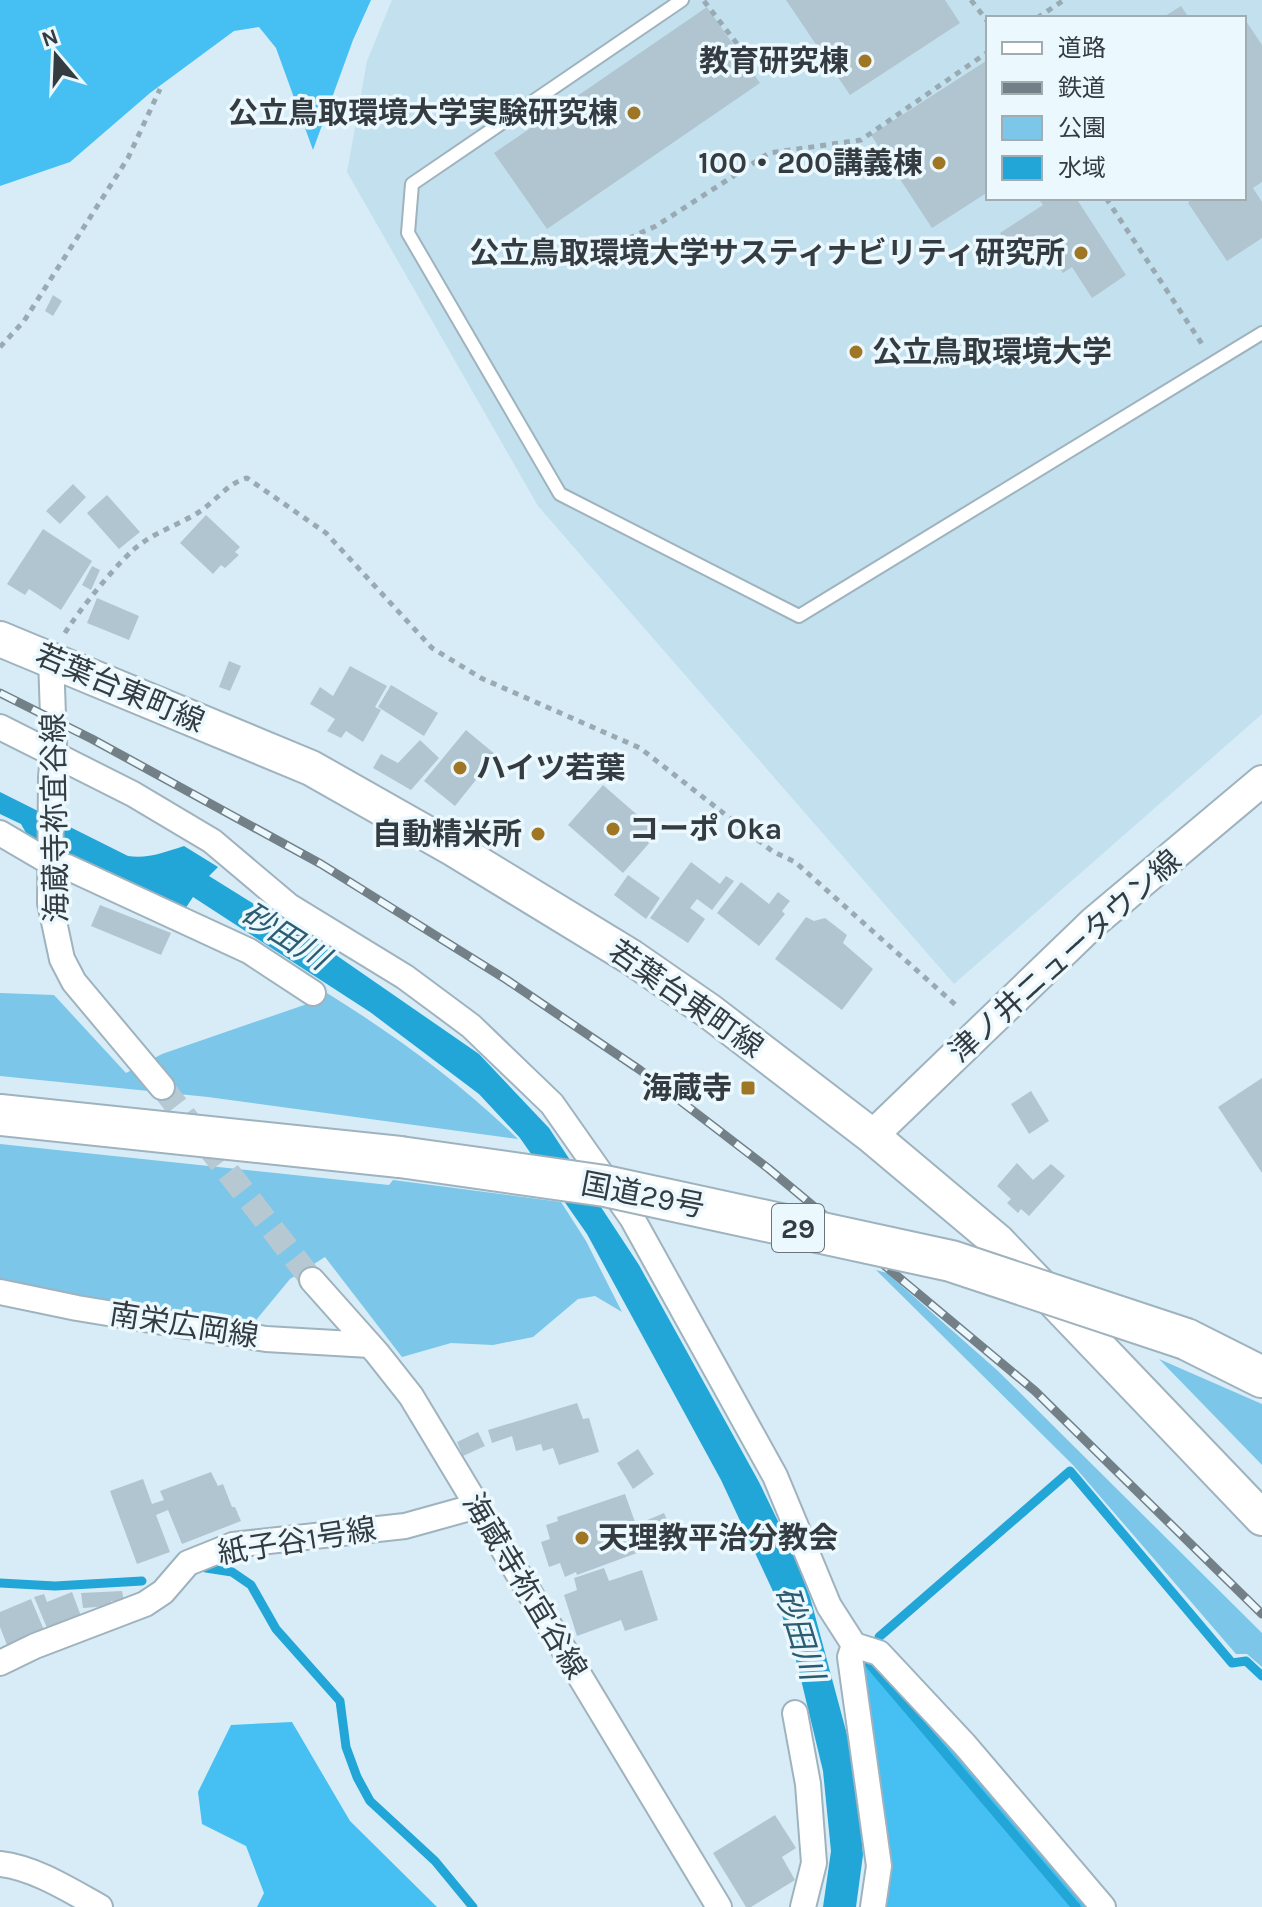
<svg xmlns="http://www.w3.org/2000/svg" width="1262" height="1907" font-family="Karla,'Noto Sans JP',sans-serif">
	<rect width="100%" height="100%" fill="#d7ecf7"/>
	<path fill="#c3e0ee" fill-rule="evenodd" d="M392 0H1262V714L954 984 538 506 347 172 367 61ZM988 18H1244V198H988Z"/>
	<path fill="#7bc6e9" d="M319 988C392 1033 457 1080 518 1139L208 1097 0 1076V993L54 995 126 1073 162 1054 310 1003Z
		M0 1144 389 1185 393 1180 561 1202 586 1241 622 1312 595 1296 578 1299 533 1337 493 1345 451 1343 402 1357 325 1257 290 1279 252 1325 0 1284Z
		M876 1270 887 1273 998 1371 1262 1633V1667L1247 1654H1236L1073 1465Z
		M1159 1359 1262 1404V1465Z"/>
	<path fill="#46bff2" d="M0 0H371L353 40 313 150 276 48 259 27 234 31 150 93 70 162 0 186Z
		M860 1654 873 1658 1087 1907H882L886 1873V1827Z
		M292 1722 350 1821 437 1907H257L264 1893 246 1846 202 1824 198 1792 231 1725Z"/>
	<path fill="#22a6d7" d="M0 792 128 856C148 859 165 852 184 846L218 867 209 876 333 953 479 1054 549 1128 639 1265 759 1482 792 1550 810 1597 856 1768 863 1855 856 1907H823L831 1851 823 1771 798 1667 778 1602 721 1480 587 1234 520 1138 479 1094 370 1012 193 897 183 912 33 845 21 824 0 814Z"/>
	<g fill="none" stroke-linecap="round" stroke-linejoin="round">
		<path stroke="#22a6d7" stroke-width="9" d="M206 1568 232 1572 251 1585 276 1629 340 1701 346 1747 357 1777 370 1801 435 1861 473 1907
			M0 1583 55 1586 142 1581
			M879 1637 1070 1471 1232 1663 1246 1661 1262 1676
			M866 1660 1076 1907"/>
	</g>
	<path fill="#b1c5d0" d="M786 0H945L960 23 850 95Z
		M1181 6 1189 18H1162Z
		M707 7 760 83 547 229 494 153Z
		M1244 18 1262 45V182L1253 188 1262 202V238L1227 261 1188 203 1192 198H1244Z
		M986 61 988 64V192L932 228 871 135Z
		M1038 198H1076L1126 275 1092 298 1072 267 1063 273 1044 245 1019 261 1000 233 1043 205Z
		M53 295 62 301 53 316 45 311Z
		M73 484 86 497 60 524 46 511Z
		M107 495 140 532 119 549 87 513Z
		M206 515 240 547 235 552 239 555 225 568 221 565 213 574 180 543Z
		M43 529 92 561 61 610 29 589 25 595 7 584Z
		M92 566 100 570 91 590 82 585Z
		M97 598 139 616 129 640 87 623Z
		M229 661 241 666 230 691 219 687Z
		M350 666 387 686 375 707 381 710 363 742 346 731 341 738 327 731 335 719 310 704 320 687 333 696Z
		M391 685 438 713 424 736 378 707Z
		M466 730 496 755 455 806 424 781Z
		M420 740 439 758 411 790 373 768 381 754 398 763Z
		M603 785 658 833 623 873 568 825Z
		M691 862 720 884 726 876 734 881 712 910 697 899 690 908 705 919 688 943 650 918Z
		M628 875 660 898 646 919 614 895Z
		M741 882 769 904 778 892 790 901 782 911 785 914 759 946 717 913Z
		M100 905 171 933 161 955 91 926Z
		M806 917 814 921 825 918 847 935 843 943 873 969 842 1010 775 959Z
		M1262 1078V1173L1218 1107Z
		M1031 1091 1049 1121 1029 1134 1011 1104Z
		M1017 1163 1033 1180 1051 1164 1065 1176 1029 1216 1021 1209 1018 1213 1007 1203 1011 1199 997 1186Z
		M577 1403 583 1419 589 1418 599 1452 559 1465 553 1448 543 1451 541 1444 516 1451 512 1436 492 1443 488 1430Z
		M478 1432 485 1446 463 1456 457 1442Z
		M638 1449 654 1474 633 1489 617 1463Z
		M211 1472 218 1486 223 1484 232 1507H235L241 1521 182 1544 168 1510 156 1515 170 1552 137 1564 110 1491 143 1479 152 1504 164 1500 160 1491Z
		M625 1494 645 1550 577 1575 576 1572 565 1577 560 1563 549 1567 541 1542 550 1539 546 1525 558 1521 557 1517Z
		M664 1513 676 1540 651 1552 638 1524Z
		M604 1568 609 1581 642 1570 658 1620 625 1631 621 1620 577 1636 564 1595 577 1590 574 1578Z
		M122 1591 124 1601H111V1606L83 1608 81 1593Z
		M72 1592 81 1616 47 1628 34 1597 44 1594 47 1602Z
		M31 1599 44 1630 7 1645 0 1627V1612Z
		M775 1815 796 1848 782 1857 795 1880 751 1907H746L713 1853Z"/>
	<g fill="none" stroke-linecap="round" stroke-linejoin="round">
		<path stroke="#b6c9d3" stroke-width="24" stroke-dasharray="24 12" stroke-linecap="butt" d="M162 1087 312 1280"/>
		<defs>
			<path id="service" d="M682 0 412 184 408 233 560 494 799 616 1262 333"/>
			<path id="minor" d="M51 658 54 745 51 777 50 903 62 959 74 982 162 1087
				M0 727 133 794 212 841 289 906 405 977 471 1026 552 1104 632 1218 775 1476 829 1606 854 1645 879 1653 965 1745 1103 1907
				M0 833 51 863 67 867 249 951 313 993
				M312 1280 377 1353 411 1396 719 1907
				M0 1292 77 1308 266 1339 370 1345
				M854 1645 850 1657 879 1866 873 1907
				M0 1663 35 1646 145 1604 163 1592 188 1563 233 1545 405 1526 477 1506
				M795 1713 808 1784 814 1863 803 1907
				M0 1864C35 1868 69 1890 100 1907"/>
			<path id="tertiary" d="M872 1136 1094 922 1262 781"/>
			<path id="secondary" d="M0 639 311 768 454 849 631 957 709 1011 872 1136 997 1241 1262 1518"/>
			<path id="trunk" d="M0 1115 400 1157
				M1186 1339 1262 1377"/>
		</defs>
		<use href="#service" stroke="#9fb3be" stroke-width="16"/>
		<use href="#minor" stroke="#9fb3be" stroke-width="28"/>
		<use href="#tertiary" stroke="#9fb3be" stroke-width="34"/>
		<use href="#secondary" stroke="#9fb3be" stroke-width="38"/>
		<use href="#trunk" stroke="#9fb3be" stroke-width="44"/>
		<path stroke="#9aaab3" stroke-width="5" stroke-dasharray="6 6" stroke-linecap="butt" d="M971 0 988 22
			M704 1 755 67
			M1037 18 1064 0
			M1106 198 1202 344
			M596 253 656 226 769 153 861 140 988 52
			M0 347 24 321 128 158 160 89
			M65 633C77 613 122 556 142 543 160 530 183 523 202 510 217 499 230 482 247 478L326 533 432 648 481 678 640 748 772 851 795 862 958 1007"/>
		<use href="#service" stroke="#fff" stroke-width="12"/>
		<use href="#minor" stroke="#fff" stroke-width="24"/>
		<use href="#tertiary" stroke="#fff" stroke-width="30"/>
		<use href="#secondary" stroke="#fff" stroke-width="34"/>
		<use href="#trunk" stroke="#fff" stroke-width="40"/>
		<defs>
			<path id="rail" d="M0 693 92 739 321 864 507 980 640 1070 769 1169 1035 1391 1262 1614"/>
		</defs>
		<use href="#rail" stroke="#738087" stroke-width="9"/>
		<use href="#rail" stroke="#ebf8fe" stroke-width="6" stroke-dasharray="18" stroke-linecap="butt"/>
		<defs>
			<path id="trunk-bridge" d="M400 1157 605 1186 951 1261 1186 1339"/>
		</defs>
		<use href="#trunk-bridge" stroke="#9fb3be" stroke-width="44" stroke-linecap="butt"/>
		<use href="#trunk-bridge" stroke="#fff" stroke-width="40"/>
	</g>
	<g fill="#9f7624" stroke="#ebf8fe" stroke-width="3">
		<circle cx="865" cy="61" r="8"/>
		<circle cx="634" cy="113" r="8"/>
		<circle cx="939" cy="163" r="8"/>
		<circle cx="1081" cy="253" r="8"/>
		<circle cx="856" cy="352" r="8"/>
		<circle cx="460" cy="768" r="8"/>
		<circle cx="613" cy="829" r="8"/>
		<circle cx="538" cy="834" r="8"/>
		<rect x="740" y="1080" width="16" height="16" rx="4"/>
		<circle cx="582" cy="1538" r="8"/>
	</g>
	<g text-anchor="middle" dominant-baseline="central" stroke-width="7" stroke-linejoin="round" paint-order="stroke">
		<rect fill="#ebf8fe" stroke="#6b747a" stroke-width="2" x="772" y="1204" width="52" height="48" rx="6"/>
		<g font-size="28" font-weight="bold" fill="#343c41">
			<text x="798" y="1228">29</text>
		</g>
		<g font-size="30" font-weight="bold" fill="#343c41" stroke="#ebf8fe" text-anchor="end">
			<text x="849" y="61">教育研究棟</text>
			<text x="618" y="113">公立鳥取環境大学実験研究棟</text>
			<text x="923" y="163">100・200講義棟</text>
			<text x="1065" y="253">公立鳥取環境大学サスティナビリティ研究所</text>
			<text x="872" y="352" text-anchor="start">公立鳥取環境大学</text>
			<text x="476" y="768" text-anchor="start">ハイツ若葉</text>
			<text x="629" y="829" text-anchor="start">コーポ Oka</text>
			<text x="522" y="834">自動精米所</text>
			<text x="732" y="1088">海蔵寺</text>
			<text x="598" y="1538" text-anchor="start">天理教平治分教会</text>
		</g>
		<g font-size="30" fill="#343c41" stroke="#ebf8fe">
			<text transform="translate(120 688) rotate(23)">若葉台東町線</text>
			<text transform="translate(55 818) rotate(-91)">海蔵寺祢宜谷線</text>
			<text transform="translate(1065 956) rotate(-42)">津ノ井ニュータウン線</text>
			<text transform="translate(686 999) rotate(35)">若葉台東町線</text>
			<text transform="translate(643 1195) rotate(11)">国道29号</text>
			<text transform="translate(184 1325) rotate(9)">南栄広岡線</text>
			<text transform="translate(297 1541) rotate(-9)">紙子谷1号線</text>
			<text transform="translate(525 1586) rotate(59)">海蔵寺祢宜谷線</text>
		</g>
		<g font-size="32" font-style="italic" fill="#2c5c72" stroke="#ebf8fe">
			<text transform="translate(285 936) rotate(32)">砂田川</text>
			<text transform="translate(799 1633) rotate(73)">砂田川</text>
		</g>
	</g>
	<rect x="986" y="16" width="260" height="184" fill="#ebf8fe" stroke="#a2adb2" stroke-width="2"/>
	<rect x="1002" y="42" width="40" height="12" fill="#ffffff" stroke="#a2adb2" stroke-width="2"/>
	<text x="1058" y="56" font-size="24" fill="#343c41">道路</text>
	<rect x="1002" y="82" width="40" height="12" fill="#738087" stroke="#a2adb2" stroke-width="2"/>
	<text x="1058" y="96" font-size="24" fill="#343c41">鉄道</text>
	<rect x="1002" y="116" width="40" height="24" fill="#7bc6e9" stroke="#a2adb2" stroke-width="2"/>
	<text x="1058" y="136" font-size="24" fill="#343c41">公園</text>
	<rect x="1002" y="156" width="40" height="24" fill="#22a6d7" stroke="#a2adb2" stroke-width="2"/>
	<text x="1058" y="176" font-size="24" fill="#343c41">水域</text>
	<g transform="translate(56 56) rotate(341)" stroke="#ebf8fe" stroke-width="6" paint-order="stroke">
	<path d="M0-6L14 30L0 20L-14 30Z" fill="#343c41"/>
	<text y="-12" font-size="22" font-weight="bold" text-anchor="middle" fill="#343c41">N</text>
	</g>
</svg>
